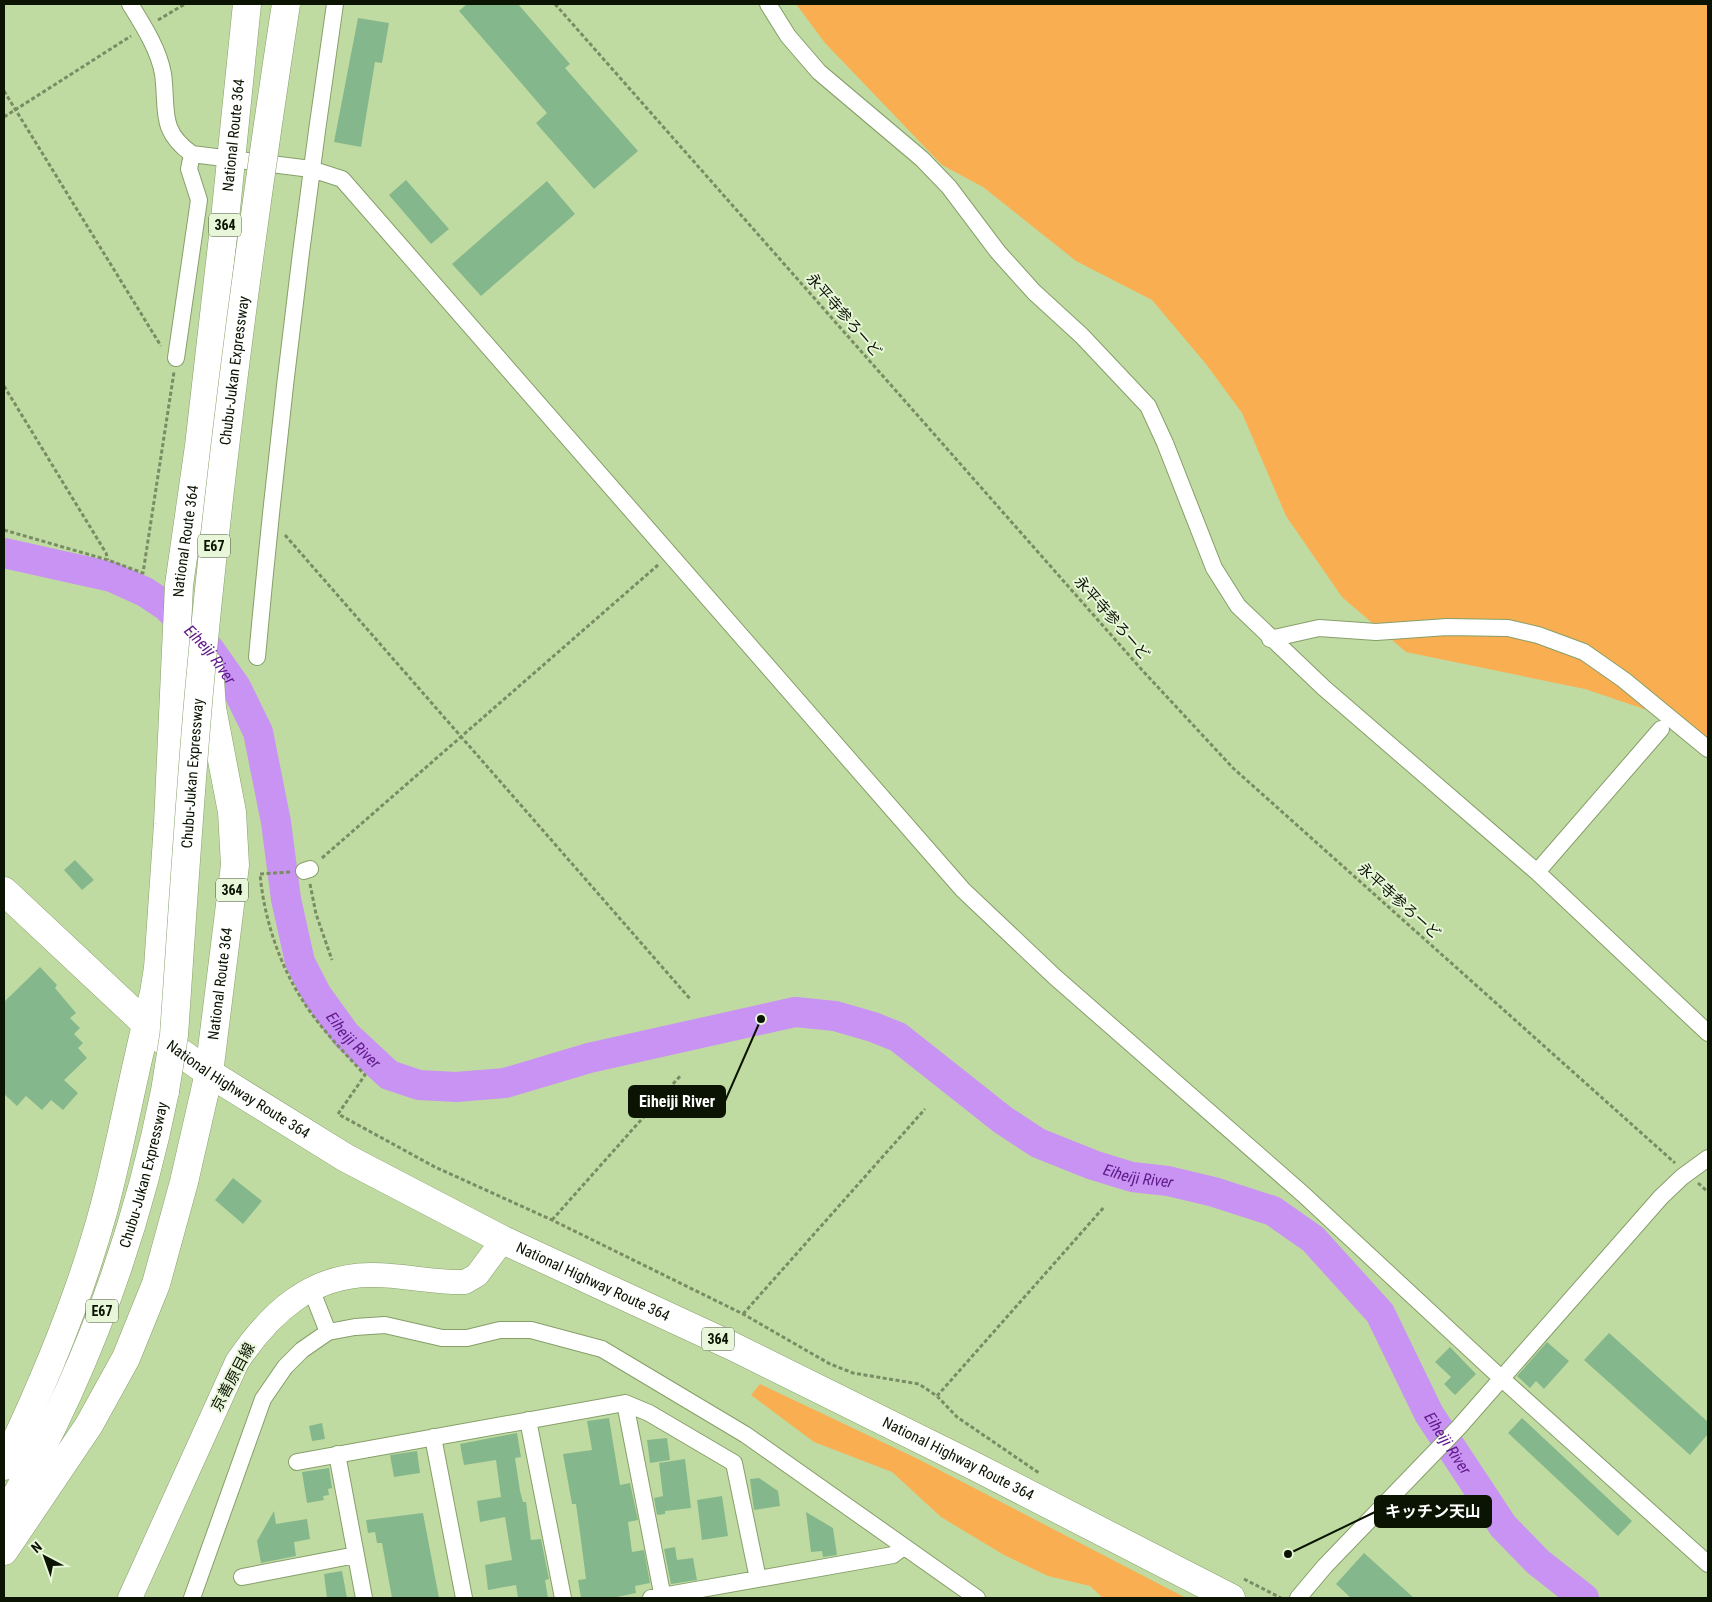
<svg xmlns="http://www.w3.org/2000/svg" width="1712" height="1602" font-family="'Roboto Condensed','Noto Sans JP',sans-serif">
	<rect width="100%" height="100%" fill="#c0dba2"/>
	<path fill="#f9ae52" d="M796 4H1708V755L1656 713 1585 689 1406 652 1342 597 1286 516 1242 413 1206 364 1152 300 1076 261 983 187 942 165 825 43Z
		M760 1384 918 1459 1186 1598H1103L1090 1586 1048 1576 1004 1555 941 1517 892 1472 814 1442 751 1395Z"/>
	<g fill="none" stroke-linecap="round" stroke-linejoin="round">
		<path stroke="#c893f3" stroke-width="30" id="s1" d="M4 553 112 577 145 592 166 606 210 650 236 687 258 732 276 822 286 899 300 962 317 995 346 1035 389 1075 419 1085 456 1087 505 1083 589 1058 795 1012 835 1016 873 1027 898 1037 1003 1120 1038 1143 1093 1165 1132 1177 1168 1181 1214 1192 1273 1211 1313 1239 1380 1313 1429 1414 1503 1526 1538 1562 1584 1598"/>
	</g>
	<path fill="#85b78c" d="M467 4H518L570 64 565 68 638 151 594 189 536 123 547 113 459 11Z
		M358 18 389 23 382 63 375 62 361 147 334 142Z
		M406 180 449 229 431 244 389 195Z
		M547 181 575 214 481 296 452 264Z
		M75 860 94 880 82 890 64 870Z
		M40 967 57 985 55 988 76 1013 70 1018 80 1028 74 1034 83 1043 78 1048 87 1058 64 1080 78 1093 63 1110 51 1100 42 1110 26 1096 17 1106 4 1094V1002Z
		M233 1178 262 1201 243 1224 215 1200Z
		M1609 1333 1708 1422V1434L1690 1455 1584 1360Z
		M1547 1342 1569 1361 1544 1389 1536 1381 1530 1388 1517 1376Z
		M1450 1347 1476 1374 1455 1395 1444 1384 1451 1377 1435 1362Z
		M609 1418 620 1485 630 1483 638 1520 628 1522 632 1552 644 1550 650 1583 635 1586 636 1593 612 1598H581L578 1580 586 1579 580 1533 576 1504H572L563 1454 592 1450 587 1421Z
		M1522 1418 1632 1521 1618 1536 1508 1433Z
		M322 1423 325 1439 312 1441 309 1426Z
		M517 1433 521 1457 515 1458 520 1491 523 1502H526L531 1540 541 1539 549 1579 545 1580 548 1598H518L516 1585 488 1590 485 1565 512 1560 505 1517 480 1522 477 1501 501 1497 496 1460 464 1465 460 1444Z
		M667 1438 670 1460 650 1463 647 1440Z
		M417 1451 420 1473 394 1477 390 1455Z
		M685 1459 691 1508 665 1511V1514L657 1515 654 1498 663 1496 659 1463Z
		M329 1468 332 1488 328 1489 329 1495 323 1496 324 1500 307 1503 302 1472Z
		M759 1478 778 1491 780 1506 754 1510 750 1479Z
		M722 1496 728 1536 702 1540 697 1500Z
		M274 1511 276 1524 307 1519 310 1539 294 1542 296 1556 261 1563 257 1541Z
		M806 1512 833 1528 837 1555 823 1557 822 1551 811 1552Z
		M423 1513 439 1598H392L382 1543H377L375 1532 368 1533 366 1520Z
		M675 1547 677 1560 693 1558 697 1580 671 1584 664 1549Z
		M1364 1553 1414 1598H1351L1336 1584Z
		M342 1571 347 1598H327L324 1574Z"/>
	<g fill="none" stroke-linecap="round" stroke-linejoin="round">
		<defs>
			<path id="street" d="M130 4C143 25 159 50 163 74 168 109 158 130 192 154L311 169 342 179 963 890 1055 977 1304 1195 1501 1378 1708 1564
				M768 4 788 36 819 72 922 159 949 187 998 252 1034 292 1082 336 1148 406 1165 443 1214 568 1238 606 1324 688 1537 872 1708 1033
				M176 358 199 200 189 169 192 154
				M1270 639 1319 628 1376 632 1447 627 1508 628 1538 635 1584 652 1624 680 1708 749
				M257 657C277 439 303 221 335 4
				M304 871 310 869
				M1537 872 1661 729
				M311 1289 328 1332
				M625 1403 649 1413 734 1463 758 1579
				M528 1420 563 1598
				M433 1437 464 1598
				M337 1454 364 1598
				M297 1462 625 1403 663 1598
				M242 1577 356 1555
				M192 1598 263 1399 285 1367 302 1350 328 1332 355 1327 385 1325 442 1338H467L500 1330H531L602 1349 746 1435 977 1598
				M651 1598 893 1555 903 1547
				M1298 1598 1325 1566 1459 1427 1661 1197 1682 1177 1708 1158"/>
			<path id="secondary" d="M130 1598 237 1362C269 1314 311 1274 373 1275 404 1275 434 1283 465 1282L477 1275 503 1240"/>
			<g id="highway">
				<path id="s2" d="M4 891 163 1040 209 1073 346 1158 503 1240 732 1346 974 1466 1231 1598"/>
				<path id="s3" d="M4 1466C44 1383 80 1297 104 1208 123 1136 135 1064 154 993L158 968 168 824 179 585 199 446 225 219 247 4"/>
				<path id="s4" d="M4 1517C81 1385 135 1241 165 1091"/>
				<path id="s5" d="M4 1551 89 1425 126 1358 156 1284 184 1182 209 1073 235 865 232 812 212 708 209 665"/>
			</g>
		</defs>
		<use href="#street" stroke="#869f69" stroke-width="18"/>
		<use href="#secondary" stroke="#869f69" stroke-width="25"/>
		<use href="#highway" stroke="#869f69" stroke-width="29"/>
		<path stroke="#798c63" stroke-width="3" stroke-dasharray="4 2.5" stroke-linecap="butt" d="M555 4 1142 670 1233 768 1675 1163
			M158 20 185 4
			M4 91 161 346
			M4 117 131 36
			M4 386 106 553 108 560
			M4 530 108 560 143 573 174 372
			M285 535 691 1000
			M322 858 658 565
			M290 872 260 874C264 918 279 964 303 1001 320 1028 343 1051 365 1075L338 1114 435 1167 552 1220 743 1314 830 1364 853 1373 919 1384 937 1396 957 1417 1039 1473
			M310 884 316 914 332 960
			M1698 1183 1708 1192
			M552 1220 681 1075
			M743 1314 925 1109
			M937 1396 1105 1206
			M1244 1579 1281 1598"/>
		<use href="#street" stroke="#fff" stroke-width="16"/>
		<use href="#secondary" stroke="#fff" stroke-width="24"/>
		<use href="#highway" stroke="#fff" stroke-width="28"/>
		<defs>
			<g id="highway-bridge">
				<path id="s6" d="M165 1091 174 1035C182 920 189 806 199 692 220 462 251 232 286 4"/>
			</g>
		</defs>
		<use href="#highway-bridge" stroke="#869f69" stroke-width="29" stroke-linecap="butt"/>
		<use href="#highway-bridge" stroke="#fff" stroke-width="28"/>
	</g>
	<g text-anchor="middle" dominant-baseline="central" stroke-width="4" stroke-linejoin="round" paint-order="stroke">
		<g fill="#e8f6da" stroke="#4d5843" stroke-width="1">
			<rect x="209" y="213.5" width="32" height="23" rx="4"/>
			<rect x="198" y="534.5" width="32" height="23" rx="4"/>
			<rect x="216" y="878.5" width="32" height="23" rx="4"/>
			<rect x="86" y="1299.5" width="32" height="23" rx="4"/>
			<rect x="702" y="1327.5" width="32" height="23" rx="4"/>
		</g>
		<g font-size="14" font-weight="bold" fill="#0b1402">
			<text x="225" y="225">364</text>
			<text x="214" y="546">E67</text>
			<text x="232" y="890">364</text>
			<text x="102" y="1311">E67</text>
			<text x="718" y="1339">364</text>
		</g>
		<g font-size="15" fill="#0b1402" stroke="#e8f6da">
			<text stroke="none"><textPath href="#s3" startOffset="1360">National Route 364</textPath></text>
			<text transform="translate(844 315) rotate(49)">永平寺参ろーど</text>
			<text stroke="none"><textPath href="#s6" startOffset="724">Chubu-Jukan Expressway</textPath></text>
			<text stroke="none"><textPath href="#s3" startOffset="951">National Route 364</textPath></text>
			<text transform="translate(1112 618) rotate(49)">永平寺参ろーど</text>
			<text stroke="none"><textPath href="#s6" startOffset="319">Chubu-Jukan Expressway</textPath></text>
			<text transform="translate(1399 901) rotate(42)">永平寺参ろーど</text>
			<text stroke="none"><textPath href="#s5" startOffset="616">National Route 364</textPath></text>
			<text stroke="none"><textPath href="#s2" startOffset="308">National Highway Route 364</textPath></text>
			<text stroke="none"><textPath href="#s4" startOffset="371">Chubu-Jukan Expressway</textPath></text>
			<text stroke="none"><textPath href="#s2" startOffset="712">National Highway Route 364</textPath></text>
			<text transform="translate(233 1377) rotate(-62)">京善原目線</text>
			<text stroke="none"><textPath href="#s2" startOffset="1118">National Highway Route 364</textPath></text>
		</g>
		<g font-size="16" font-style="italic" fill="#601a8a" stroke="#e8f6da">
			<text stroke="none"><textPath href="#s1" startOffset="238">Eiheiji River</textPath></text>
			<text stroke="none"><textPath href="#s1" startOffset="659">Eiheiji River</textPath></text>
			<text stroke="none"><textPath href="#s1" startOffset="1514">Eiheiji River</textPath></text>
			<text stroke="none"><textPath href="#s1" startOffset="1949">Eiheiji River</textPath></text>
		</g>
	</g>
	<path fill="none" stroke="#0b1402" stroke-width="2" d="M761 1019L725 1101M1288 1554L1375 1512"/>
	<g fill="#0b1402" stroke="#e8f6da" stroke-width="2">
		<circle cx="761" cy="1019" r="5"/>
		<circle cx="1288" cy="1554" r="5"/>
	</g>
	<g fill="#0b1402" stroke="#0b1402" stroke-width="2">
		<rect x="629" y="1086" width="96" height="31" rx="5"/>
		<rect x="1375" y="1496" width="116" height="31" rx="5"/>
	</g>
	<g font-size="16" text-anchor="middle" font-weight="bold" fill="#fff">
		<text x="677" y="1107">Eiheiji River</text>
		<text x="1433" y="1517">キッチン天山</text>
	</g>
	<rect width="1712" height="1602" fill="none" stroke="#0b1402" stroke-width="10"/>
	<g transform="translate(45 1557) rotate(319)" stroke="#e8f6da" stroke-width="4" paint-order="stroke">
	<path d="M0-4L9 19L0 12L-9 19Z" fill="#0b1402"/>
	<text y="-8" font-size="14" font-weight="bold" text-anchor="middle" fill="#0b1402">N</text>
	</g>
</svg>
